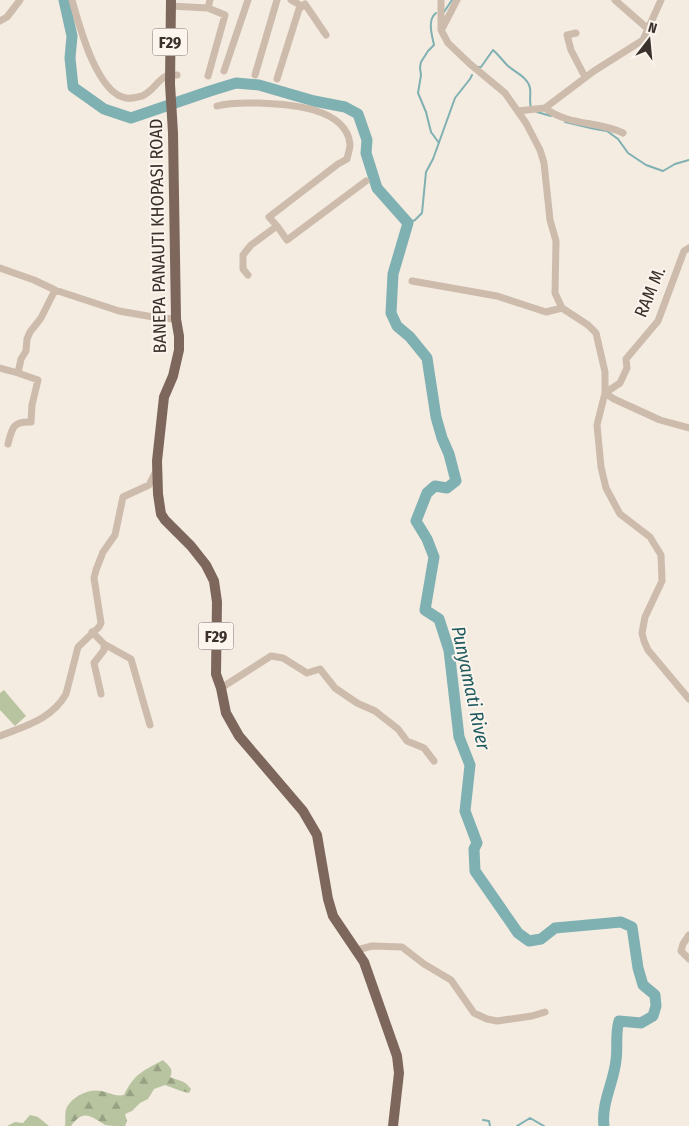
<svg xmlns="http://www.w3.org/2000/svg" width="689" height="1126" font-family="'Fira Sans Condensed',sans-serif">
	<defs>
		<pattern id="forest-firs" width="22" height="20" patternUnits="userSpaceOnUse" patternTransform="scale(1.25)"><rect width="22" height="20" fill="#b8c4a0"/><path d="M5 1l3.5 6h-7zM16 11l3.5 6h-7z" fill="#97a083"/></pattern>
	</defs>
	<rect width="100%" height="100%" fill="#f4ebe1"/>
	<path fill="#b8c4a0" d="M4 690 26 716 15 726 0 710V693Z"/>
	<path fill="url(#forest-firs)" d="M163 1060C169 1066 174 1069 170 1077 181 1082 183 1079 191 1089L189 1093 181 1091 165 1085 154 1089 148 1099 140 1103 132 1111 125 1114 127 1121 125 1126C119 1126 109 1126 105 1125 90 1116 84 1109 71 1126H65C66 1120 64 1112 67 1107 72 1097 89 1088 101 1091 108 1092 116 1097 124 1095 134 1074 143 1071 163 1060Z
		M30 1115 38 1117 49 1126H7L15 1122 23 1123Z"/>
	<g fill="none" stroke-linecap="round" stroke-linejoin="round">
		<path stroke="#7fb0b2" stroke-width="2" d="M444 12 452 0
			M436 13C427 20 432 35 434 45L428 51 421 62 420 68 421 75 418 93 426 112 431 132 439 143
			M478 67H481L493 50C499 55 502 60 507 65 514 72 528 77 530 88 531 94 529 101 531 108
			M537 112 551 116
			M565 122 595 129 607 131 618 139 628 153 646 165 663 171 675 164 689 160
			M408 223 415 220 422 213 426 172 433 159 455 98 470 79 472 75
			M483 1120 489 1121 490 1126
			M517 1126 530 1118 544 1126
			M603 1126V1125"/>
		<path stroke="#7fb0b2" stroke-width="11" d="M64 0 72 36 70 58 73 87 104 109 131 118 210 91 236 83 259 85 314 101 345 107 358 114 367 140 366 153 377 188 408 223 393 274 391 313 397 326 410 337 427 358 436 417 442 438 449 454 456 481 447 488 435 486 427 493 416 521 427 539 434 557 425 610 439 619 449 650 459 737 470 765 465 811 477 843 474 849 475 871 518 933 529 941 541 939 555 928 621 922 632 927 638 968 643 985 655 995 656 1006 653 1016 641 1023 619 1021C615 1034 618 1047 616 1060 614 1082 601 1103 604 1126"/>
		<path stroke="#cdbbac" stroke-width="7" d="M72 0C79 25 97 94 126 98 130 99 138 97 142 96 152 92 157 81 166 76 169 75 174 75 177 75
			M291 0 302 6
			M441 0V30L448 43 470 64 505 93 526 123 540 150 544 163 550 220 556 241 555 293 562 308 588 325 596 333 605 372V393L597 425 601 467 606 488 620 514 650 537 661 555 662 581 645 617 642 633 644 641 648 650 689 699
			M615 0 648 29
			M170 6 208 8 210 0
			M208 8 225 15 208 76
			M0 21 7 17 20 0
			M442 29 457 0
			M576 33 567 35 571 50 585 77
			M224 71 248 0
			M255 75 277 0
			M277 79 299 9 305 4 326 35
			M217 106C231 102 245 103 259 103 287 104 346 107 350 144 350 149 348 154 347 159L338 164 269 217 277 226 251 245 243 255V269L248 275
			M545 108 594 71 643 40 661 0
			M518 111 545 108C568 126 599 121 623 133
			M277 226 287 240 366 181
			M689 248 684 251 658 321 626 359 627 368 620 383 605 393 614 399 660 420 689 428
			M0 268 34 280 55 290 119 311 159 318 176 319
			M412 281 497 296 546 312 562 308
			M0 368 18 373 21 359 26 351 27 339 30 332 41 318 55 290
			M8 444C12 428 13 421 31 422L32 405 38 380 18 373
			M92 632 104 644V650L94 663 101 694
			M104 644 131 659 150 725
			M221 688 271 656 283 658 307 673 320 669 335 688 357 703 375 711 398 729 407 741 424 748 434 761
			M0 736C25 726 52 719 66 694L78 647 99 627 101 623 94 578 96 570 103 552 115 535 123 497 149 485 156 471
			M689 935 683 944 681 951 689 959
			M357 950 372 946 402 947 424 964 451 980 474 1013 487 1019 497 1021 532 1016 545 1012"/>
		<path stroke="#7d675c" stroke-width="10" d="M171 0 170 84 173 133 176 319 179 336V350L173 376 164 397 157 461 158 494 161 514 165 520 191 546 206 565 214 581 217 602 216 674 221 688 226 713 239 736 303 811 317 835 328 899 333 916 364 962 397 1056 399 1073 393 1126"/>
	</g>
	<g text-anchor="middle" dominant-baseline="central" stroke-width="4" stroke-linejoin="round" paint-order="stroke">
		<g fill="#fbf5ee" stroke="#756b66" stroke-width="1">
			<rect x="152.5" y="28.5" width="35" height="27" rx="4"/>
			<rect x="198.5" y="622.5" width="35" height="27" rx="4"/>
		</g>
		<g font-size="16" font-weight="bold" fill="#3b302b">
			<text x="170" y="42">F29</text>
			<text x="216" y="636">F29</text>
		</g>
		<g font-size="18" fill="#3b302b" stroke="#fbf5ee">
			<text transform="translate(158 236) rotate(-91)">BANEPA PANAUTI KHOPASI ROAD</text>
			<text transform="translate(650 292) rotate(-67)">RAM M.</text>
		</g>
		<g font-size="19" font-style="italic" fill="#1f5a5e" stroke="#fbf5ee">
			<text transform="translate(471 688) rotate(78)">Punyamati River</text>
		</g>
	</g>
	<g transform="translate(649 40) rotate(16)" stroke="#fbf5ee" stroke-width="4" paint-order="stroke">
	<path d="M0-4L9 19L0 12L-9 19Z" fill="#3b302b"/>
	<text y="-8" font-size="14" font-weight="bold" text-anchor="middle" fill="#3b302b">N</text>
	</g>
</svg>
